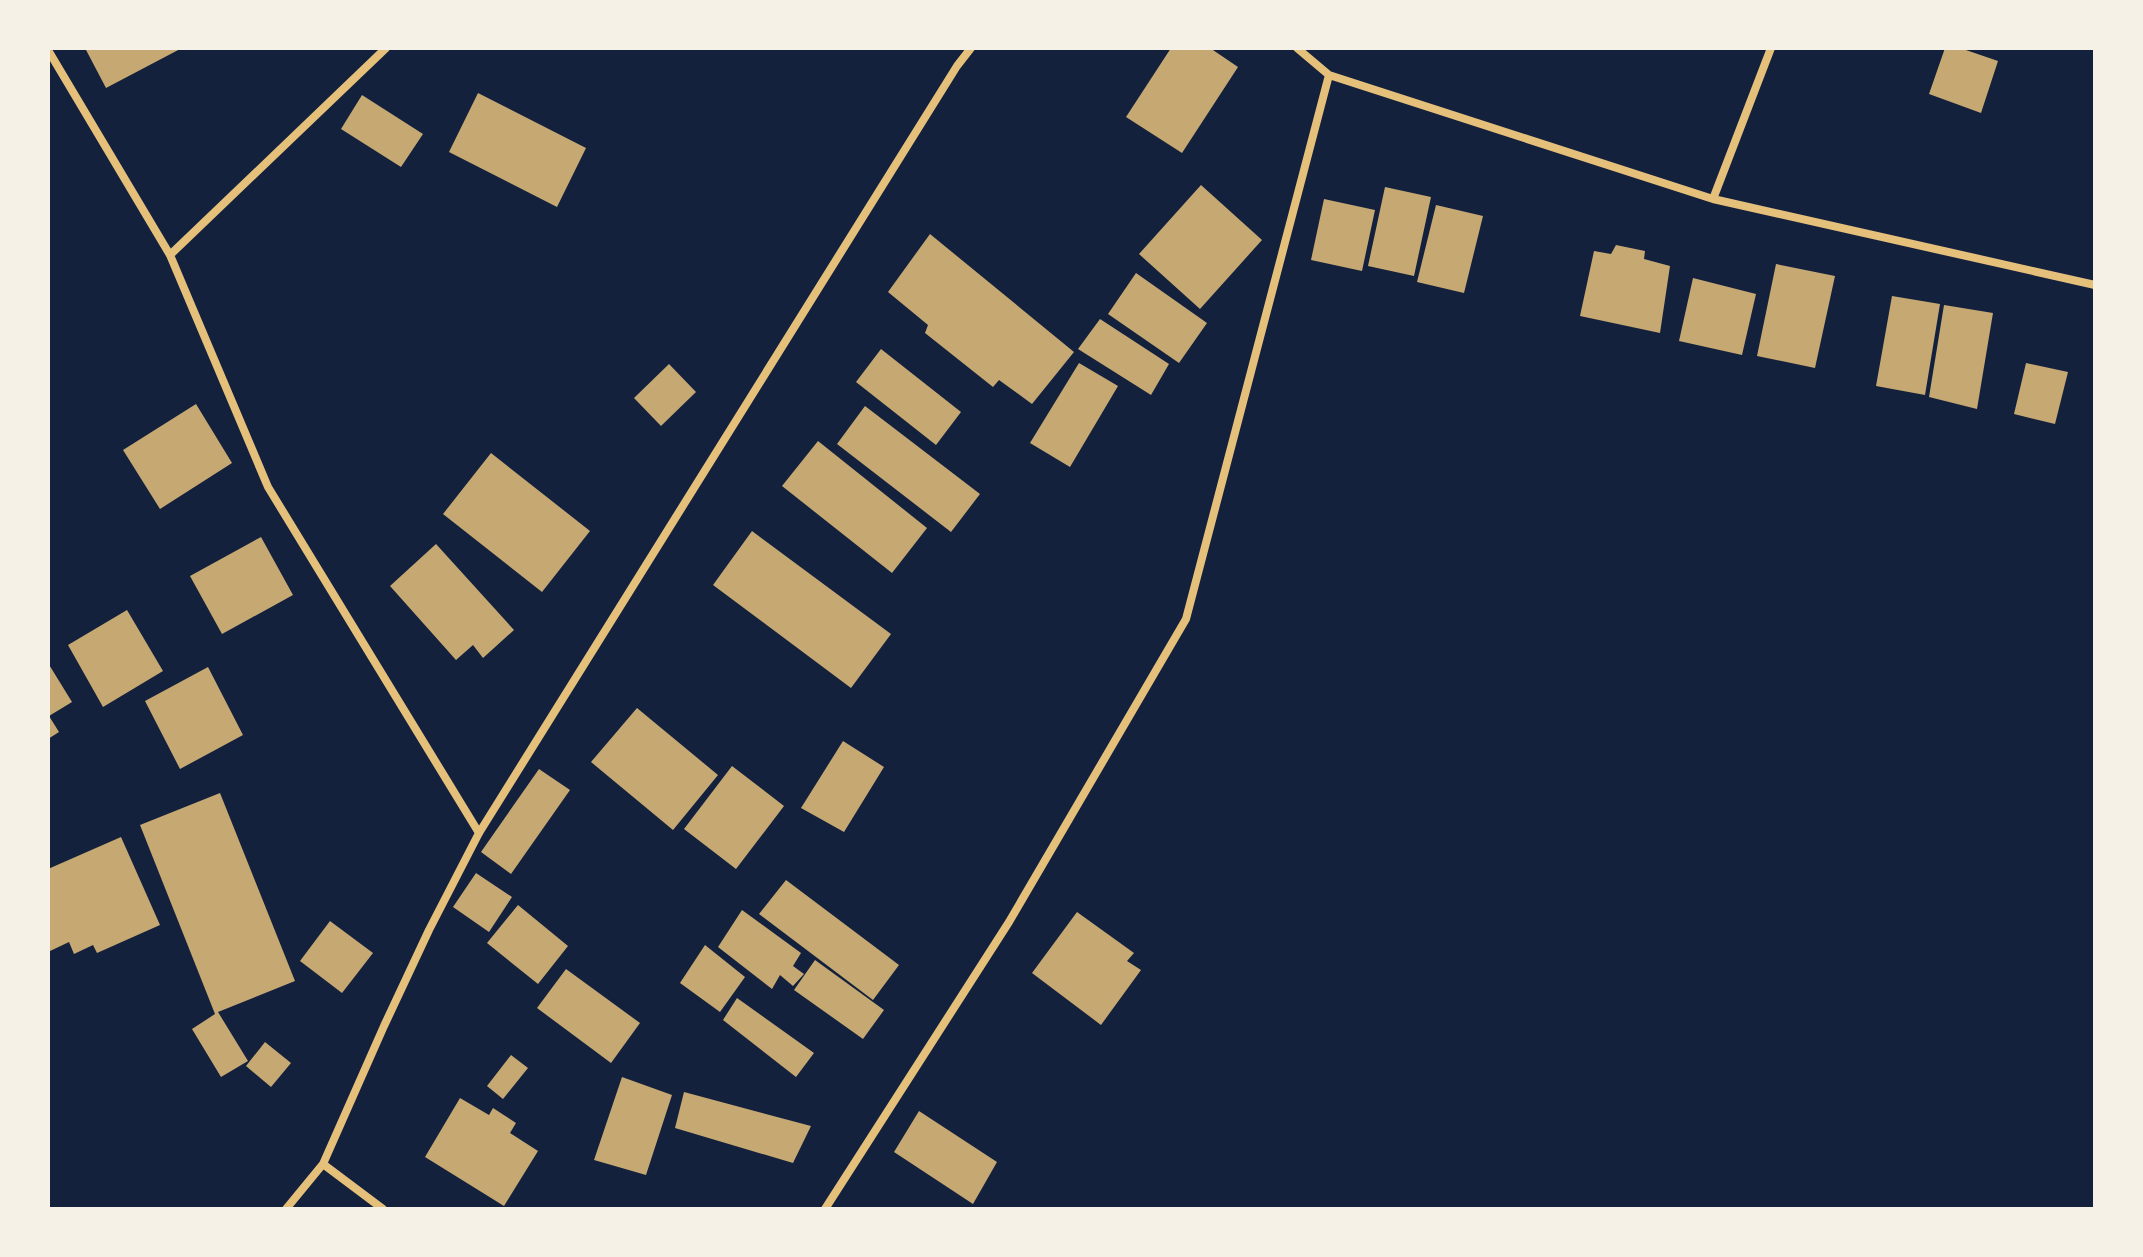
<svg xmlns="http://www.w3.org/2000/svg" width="2143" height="1257" font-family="Cabin,sans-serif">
	<rect width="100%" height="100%" fill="#14213d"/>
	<path fill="#c6a872" d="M85 48H182L106 88Z
		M1171 48H1210L1238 67 1182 153 1126 117Z
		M1945 48H1960L1998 61 1981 113 1929 94Z
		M478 93 586 148 557 207 449 152Z
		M362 95 423 134 401 167 341 129Z
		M1201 185 1262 240 1200 309 1139 254Z
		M1385 187 1431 197 1414 276 1368 266Z
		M1324 199 1375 210 1362 271 1311 260Z
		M1436 205 1483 216 1464 293 1417 282Z
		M930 234 1074 352 1032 404 999 380 993 387 925 333 928 325 888 292Z
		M1616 245 1645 251 1644 259 1670 266 1660 333 1580 316 1594 251 1611 254Z
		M1776 264 1835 276 1815 368 1757 356Z
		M1136 273 1207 323 1179 363 1108 314Z
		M1693 278 1756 294 1742 355 1679 341Z
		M1892 296 1940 304 1925 395 1876 386Z
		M1944 305 1993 313 1977 409 1929 397Z
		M1100 319 1169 364 1151 395 1078 349Z
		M881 349 961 412 936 445 856 382Z
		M1079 363 1118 386 1070 467 1030 443Z
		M2026 363 2068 372 2055 424 2014 414Z
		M669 364 696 392 661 426 634 398Z
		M196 404 232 463 160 509 123 450Z
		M865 406 980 494 951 532 837 444Z
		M818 441 927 528 892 573 782 486Z
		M491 453 590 531 542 592 443 514Z
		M752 531 891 634 851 688 713 585Z
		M261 537 293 595 222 634 190 576Z
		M436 544 514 630 483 658 473 645 456 660 390 586Z
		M127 610 163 671 103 707 68 645Z
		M48 663 72 702 49 716 59 732 48 739Z
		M208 667 243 735 180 769 145 701Z
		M637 708 718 775 673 830 591 762Z
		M843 741 884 767 844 832 801 808Z
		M732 766 784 806 736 869 684 829Z
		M539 769 570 790 511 874 481 852Z
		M220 793 295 981 218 1012 248 1061 221 1077 192 1029 215 1014 140 825Z
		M121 837 160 925 97 953 93 945 74 954 69 942 48 952V869Z
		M476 873 512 897 489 932 453 907Z
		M786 880 899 965 873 1000 759 914Z
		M518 905 568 946 538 984 487 943Z
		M742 910 801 953 793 966 804 974 793 986 780 975 772 989 718 947Z
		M1077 912 1134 953 1127 961 1141 970 1101 1025 1032 973Z
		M330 921 373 953 342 993 300 961Z
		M705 945 745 977 720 1012 680 983Z
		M815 960 884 1010 863 1039 794 990Z
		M566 969 640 1023 611 1063 537 1008Z
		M737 998 814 1053 796 1077 723 1020Z
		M265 1042 291 1063 271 1087 246 1066Z
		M511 1055 528 1068 503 1099 487 1086Z
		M622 1077 672 1095 646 1175 594 1160Z
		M684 1092 811 1126 793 1163 675 1128Z
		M460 1098 489 1115 493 1108 516 1123 510 1133 538 1151 504 1206 425 1157Z
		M919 1111 997 1162 973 1204 894 1152Z"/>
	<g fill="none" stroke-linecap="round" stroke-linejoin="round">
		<path stroke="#e5c07b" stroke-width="8" d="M1297 48 1329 75 1713 199 2095 285
			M48 50 170 255 268 487 479 833
			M1713 199 1771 48
			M170 255 386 48
			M323 1164 383 1209
			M286 1209 323 1164 384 1026 429 930 479 833 957 66 971 48
			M825 1209 1009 922 1186 619 1329 75"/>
	</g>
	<rect width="2143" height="1257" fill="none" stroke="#f6f1e7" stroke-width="100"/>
</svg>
